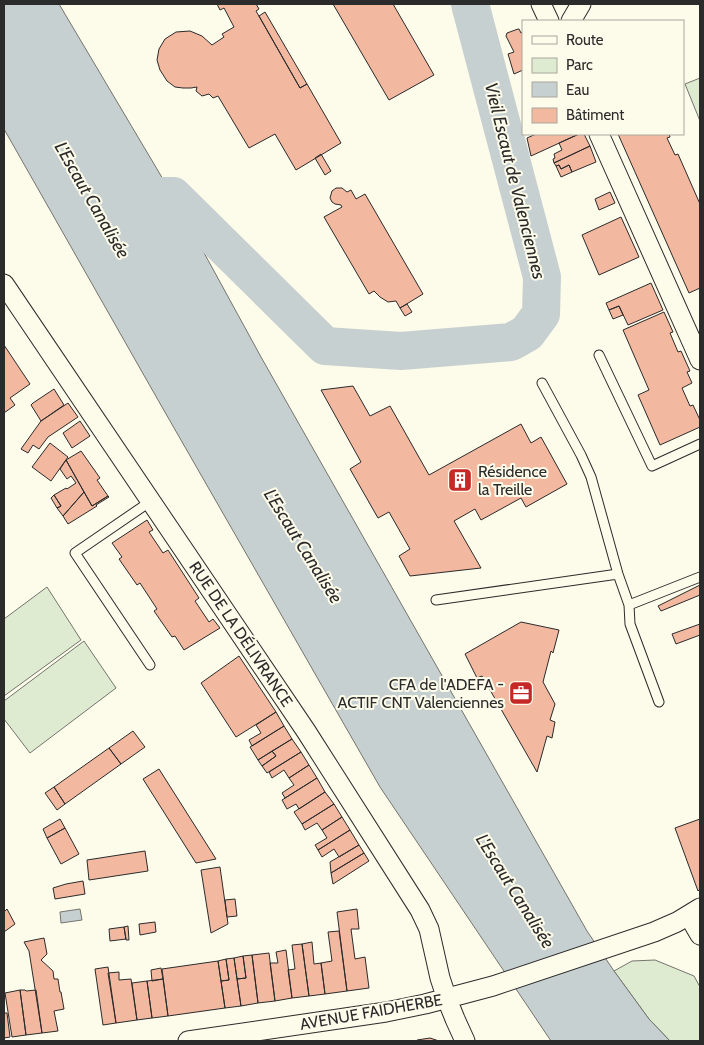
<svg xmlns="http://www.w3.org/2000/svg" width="704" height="1045" font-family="Cabin,sans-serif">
	<rect width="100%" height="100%" fill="#fdfbea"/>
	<path fill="#deebd1" stroke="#74746e" d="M700 78V121L685 84Z
		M47 587 81 640 4 696V619Z
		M84 641 116 688 30 753 4 719V701Z
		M655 960 694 976 700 987V1041H670L649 1019 614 971 632 961Z"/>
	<path fill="#c7d0d0" stroke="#74746e" d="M4 4H59L173 196 261 357 587 931 614 971 649 1019 670 1041H551L380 787 158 400 4 129Z
		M80 909 82 920 61 923 60 912Z"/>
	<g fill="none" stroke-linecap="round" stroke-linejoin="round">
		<path stroke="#c7d0d0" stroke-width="38" d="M122 196H173L325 346 401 351 511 342 527 333 541 314 542 277 470 4"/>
	</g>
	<path fill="#f2b8a0" stroke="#2b2b2b" d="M217 4H256L259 9 256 11 300 88 307 84 341 143 296 170 275 134 249 148 218 96 213 98 209 94 202 96 196 91 197 87 191 88H183L175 87 167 81 160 70 157 60 159 49 165 39 176 32 190 31 202 36 212 45 224 37 222 34 234 27 224 8 220 10Z
		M333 4H393L434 75 389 100Z
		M265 12 307 84 300 88 259 16Z
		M518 29H519L521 33 523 32V70L514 74 508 54 514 52 506 36 507 33Z
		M536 134H579L531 156 527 138Z
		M579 134H584L590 146 554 163 553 159 555 158 554 154 562 150 559 143Z
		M618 134H669L670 137 667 138 675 155 678 154 700 204V288L689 293Z
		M590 146 596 162 572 172 569 165 561 169 559 165 556 166 554 163Z
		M321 154 331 171 325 175 315 158Z
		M559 165 561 169 569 165 572 172 561 177 556 166Z
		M336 188H342L347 192 351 190 356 199 365 194 423 294 400 308 396 301 388 302 380 297 374 291 369 294 324 217 342 207 341 205 335 204 332 202 330 198 332 191Z
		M610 192 615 203 599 210 595 199Z
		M621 217 639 257 599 275 582 235Z
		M651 283 663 310 628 325 619 306 609 310 606 303Z
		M407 304 412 312 405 316 400 308Z
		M619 306 623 315 613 319 609 310Z
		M664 312 673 332 670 333 678 352 681 351 690 371 687 372 692 383 682 388 690 406 693 405 700 420V427L660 445 638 395 649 390 623 330Z
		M4 345 30 384 10 398 15 405 4 413Z
		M353 386 370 416 390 406 429 475 521 424 531 443 541 437 567 484 526 507 521 498 481 520 475 509 454 521 481 568 410 576 399 556 410 549 389 512 378 518 350 469 361 462 321 390Z
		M54 389 64 405 41 421 31 405 33 403Z
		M68 403 78 417 48 437 39 449 33 445 28 453 21 449 41 421Z
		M80 421 90 436 72 448 63 433Z
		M50 443 68 457 51 481 32 467Z
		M81 451 100 478 97 480 108 496 92 506 66 460Z
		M66 460 84 492 63 516 57 508 61 506 54 495 66 488 67 489 76 483 71 476 67 479 60 469Z
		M84 492 92 506 108 496 109 497 96 505 97 506 68 524 63 516Z
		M54 495 61 506 57 508 51 498Z
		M147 520 153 530 149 532 163 553 168 550 199 598 195 601 209 622 213 619 220 628 184 650 175 636 172 637 154 611 157 609 140 583 137 585 119 559 122 557 112 543Z
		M700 585V595L661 611 658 606Z
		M521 622 559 630 553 653 551 651 543 682 555 704 550 720 555 722 552 738 547 736 537 772 482 676 477 678 465 654Z
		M700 624V635L676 644 672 634Z
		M239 656 276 712 236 737 201 683Z
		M276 712 284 726 252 746 249 740 261 733 256 725Z
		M284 726 292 739 258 760 250 747Z
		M133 731 145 747 121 764 109 748Z
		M292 739 301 752 267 773 262 766 276 756 272 751Z
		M109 748 121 764 65 804 54 787Z
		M272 751 276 756 262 766 258 760Z
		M301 752 309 765 289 778 284 770 272 778 269 772Z
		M309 765 317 778 285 798 282 793 294 785 289 778Z
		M159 769 216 859 196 863 143 779Z
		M317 778 325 792 299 809 296 804 287 809 282 800Z
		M54 787 65 804 57 810 45 793Z
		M325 792 334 804 302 824 294 812Z
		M334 804 342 817 322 830 317 823 305 830 302 824Z
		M342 817 350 830 318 850 315 845 327 838 322 830Z
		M60 819 65 828 47 838 43 829Z
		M700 819V889L698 891 675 828Z
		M65 828 79 854 61 864 47 838Z
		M350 830 359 845 339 857 334 849 322 857 318 850Z
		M359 845 364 853 331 873 330 862Z
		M145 851 148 871 89 880 87 860Z
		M364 853 369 861 333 884 331 873Z
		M220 867 228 924 211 933 201 870Z
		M83 881 85 894 55 899 53 888 66 884Z
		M235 899 237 916 227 917 225 900Z
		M7 909 15 924 4 932V912Z
		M357 909 359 929H351L355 959 365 957 369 988 347 991 337 912Z
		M155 922 156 932 140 935 139 924Z
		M128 926 129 940H126L124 927Z
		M124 927 126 939 110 941 109 929Z
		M339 931 347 991 325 994 321 963 332 961 328 932Z
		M44 938 47 954 41 960 53 971 54 979H58L60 992H61L64 1009 54 1011 58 1031 42 1033 29 951 24 942Z
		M312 942 314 964 321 963 325 994 309 996 302 944Z
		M302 944 309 996 292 998 288 970 295 969 292 945Z
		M286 950 292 998 275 1001 270 963H278L276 952Z
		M269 953 275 1001 258 1003 252 955Z
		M252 955 258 1003 241 1006 237 979 246 978 243 956Z
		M243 956 246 978 237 979 234 958Z
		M234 958 241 1006 225 1008 221 981 229 980 226 959Z
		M226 959 229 980 221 981 218 961Z
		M218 961 225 1008 168 1016 162 969Z
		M108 967 116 1023 103 1025 95 969Z
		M161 968 163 979 152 981 151 970Z
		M119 972V980L131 979 137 1020 116 1023 108 973Z
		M163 979 168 1016 152 1018 147 981Z
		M147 981 152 1018 137 1020 132 983Z
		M20 990H25L26 991 36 990 42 1033 26 1035Z
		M20 990 26 1035 12 1037 5 993Z
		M4 1013H7L10 1037 4 1038Z
		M430 1038 439 1041H418L417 1040Z"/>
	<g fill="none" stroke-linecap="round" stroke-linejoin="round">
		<defs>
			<path id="lane" d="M599 355 652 466 700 444
				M542 383 581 455 591 477 618 574 629 605 700 577
				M436 600 618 574
				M629 605 630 624 659 702
				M150 665 75 553 151 501"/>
			<path id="street" d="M541 4 549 21
				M571 21 581 4
				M599 134 700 360
				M4 284 306 731 420 910 429 929 440 978 447 999 455 1019 465 1041
				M689 916 700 935
				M188 1041 386 1012 425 1004 493 986 654 932 677 922 700 908"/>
		</defs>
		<use href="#lane" stroke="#2b2b2b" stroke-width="11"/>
		<use href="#street" stroke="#2b2b2b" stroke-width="21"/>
		<use href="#lane" stroke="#fdfbea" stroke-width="9"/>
		<use href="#street" stroke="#fdfbea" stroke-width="19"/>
	</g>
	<defs>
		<symbol id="building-square" viewBox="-11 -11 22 22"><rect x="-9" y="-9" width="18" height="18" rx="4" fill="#c62828" stroke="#fdfbea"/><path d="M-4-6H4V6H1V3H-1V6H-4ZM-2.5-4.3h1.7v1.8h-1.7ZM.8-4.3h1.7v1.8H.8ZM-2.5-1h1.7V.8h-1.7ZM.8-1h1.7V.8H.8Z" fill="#fff"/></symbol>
		<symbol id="office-square" viewBox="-11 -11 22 22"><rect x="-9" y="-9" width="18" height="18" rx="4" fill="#c62828" stroke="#fdfbea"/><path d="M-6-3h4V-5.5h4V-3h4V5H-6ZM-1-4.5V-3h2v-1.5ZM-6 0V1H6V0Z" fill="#fff"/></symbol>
	</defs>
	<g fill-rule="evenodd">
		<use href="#building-square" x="446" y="466" width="28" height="28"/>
		<use href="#office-square" x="507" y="679" width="28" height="28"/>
	</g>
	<g text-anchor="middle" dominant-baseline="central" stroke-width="4" stroke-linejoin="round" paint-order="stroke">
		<g font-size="16" fill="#2b2b2b" stroke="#fdfbea" text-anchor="start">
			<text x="478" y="471">Résidence<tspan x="478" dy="18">la Treille</tspan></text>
			<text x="504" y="684" text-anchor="end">CFA de l'ADEFA -<tspan x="504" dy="18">ACTIF CNT Valenciennes</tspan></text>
		</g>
		<g font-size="16" fill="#2b2b2b" stroke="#fdfbea">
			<text transform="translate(241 634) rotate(56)">RUE DE LA DÉLIVRANCE</text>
			<text transform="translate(371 1012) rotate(-10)">AVENUE FAIDHERBE</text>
		</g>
		<g font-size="18" font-style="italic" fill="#2b2b2b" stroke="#fdfbea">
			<text transform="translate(515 181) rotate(76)">Vieil Escaut de Valenciennes</text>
			<text transform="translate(92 200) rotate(60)">L'Escaut Canalisée</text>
			<text transform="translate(303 546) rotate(58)">L'Escaut Canalisée</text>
			<text transform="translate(515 891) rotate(58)">L'Escaut Canalisée</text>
		</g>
	</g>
	<rect width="704" height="1045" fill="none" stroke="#2b2b2b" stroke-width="10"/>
	<rect x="522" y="20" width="162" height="115" fill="#fdfbea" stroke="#a9a89e"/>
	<rect x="532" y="36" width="25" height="8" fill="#fdfbea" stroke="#a9a89e"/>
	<text x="566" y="45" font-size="15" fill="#2b2b2b">Route</text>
	<rect x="532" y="58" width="25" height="15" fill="#deebd1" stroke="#a9a89e"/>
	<text x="566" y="70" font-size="15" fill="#2b2b2b">Parc</text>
	<rect x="532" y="82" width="25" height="15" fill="#c7d0d0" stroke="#a9a89e"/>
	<text x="566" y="95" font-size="15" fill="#2b2b2b">Eau</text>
	<rect x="532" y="108" width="25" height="15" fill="#f2b8a0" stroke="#a9a89e"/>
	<text x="566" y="120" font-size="15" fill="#2b2b2b">Bâtiment</text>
</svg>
